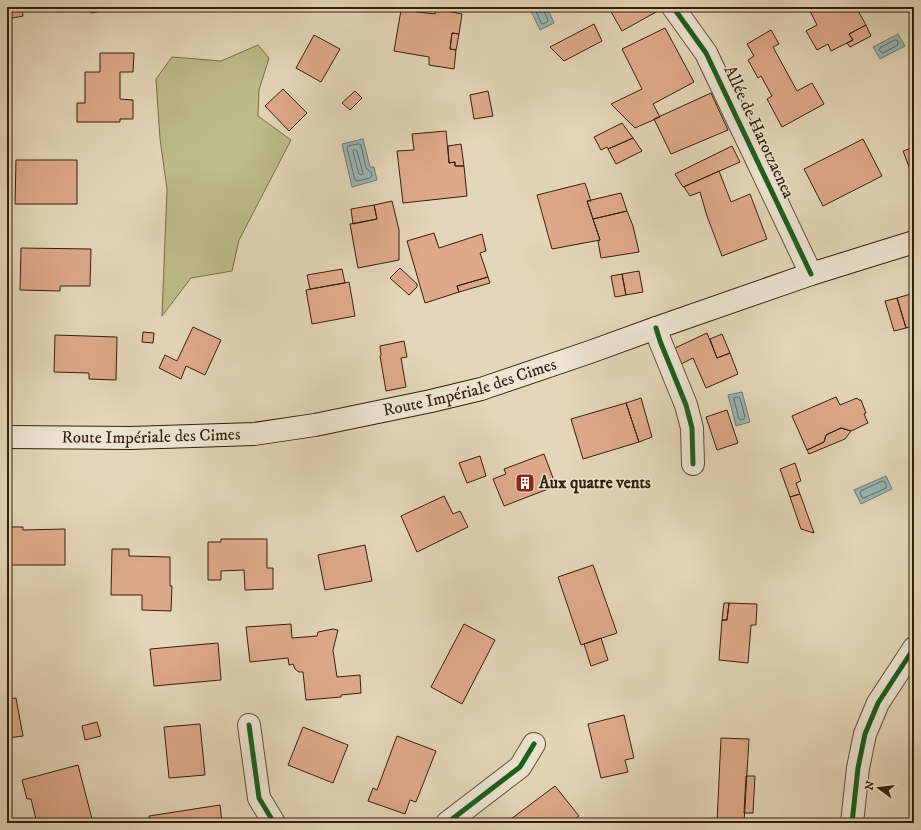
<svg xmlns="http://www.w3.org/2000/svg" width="921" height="830" font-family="'IM FELL DW Pica',serif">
	<rect width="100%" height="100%" fill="#e4d6b8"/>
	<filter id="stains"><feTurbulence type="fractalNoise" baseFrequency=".005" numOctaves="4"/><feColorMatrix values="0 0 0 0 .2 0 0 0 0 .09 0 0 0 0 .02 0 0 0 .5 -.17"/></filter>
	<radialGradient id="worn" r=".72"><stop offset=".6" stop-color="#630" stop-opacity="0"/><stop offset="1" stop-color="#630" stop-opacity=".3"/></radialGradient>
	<path fill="#bcbb89" stroke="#786d4a" d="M258 45 269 58 259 90 258 116 291 140 239 240 232 271 191 278 162 316 167 189 160 139 156 79 172 57 221 61Z"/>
	<path fill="#97b7b7" stroke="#707a72" d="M529 7H547L554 23 540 30Z
		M898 34 905 46 880 59 873 47Z
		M363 139 370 167H374L377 180 352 187 342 144Z
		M742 392 750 422 736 426 728 395Z
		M886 476 892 489 861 504 854 490Z"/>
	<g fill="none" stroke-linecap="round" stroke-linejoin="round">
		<path stroke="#666b61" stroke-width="1" d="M534 7 541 23 543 24 547 22 548 21 544 10V7
			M895 40H897L898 43V45L883 53 881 52 879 50 880 48Z
			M359 144 361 145 366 168 371 172 372 176 370 178 357 181 355 180 347 148 348 146Z
			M355 150 357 151 363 173V174L361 175 359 174 353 152V151Z
			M738 397 740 398 745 417 744 419 741 420 739 419 734 400V398Z
			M883 481 885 482 886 485V488L864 498 862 497 860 493 861 491Z"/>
	</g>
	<path fill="#dea98b" stroke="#351f0b" d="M7 7H22L23 16 7 19Z
		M90 7H120L91 13Z
		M616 7H653L656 12 622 31 610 10Z
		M808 7H856L866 25 849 34 853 40 831 51 828 44 817 50 806 31 817 25Z
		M436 9 462 14 459 34 452 33 450 49 456 50 454 69 429 65V57L394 51 401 10 435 14Z
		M594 24 602 41 564 61 550 47Z
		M866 25 871 36 850 47 847 43 853 40 849 34Z
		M665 28 694 82 653 104 660 117 635 128 611 104 642 89 622 49Z
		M771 30 779 44 773 47 797 91 812 83 824 104 782 127 767 99 772 96 761 76 758 78 748 60 754 56 747 44Z
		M452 33 459 34 456 50 450 49Z
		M314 35 340 49 321 82 296 68Z
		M100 53H134L133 72H120V99L133 100V119H120V122H77V103H85V72H100Z
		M283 89 307 113 289 131 265 106Z
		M355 91 362 98 350 110 342 103Z
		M488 91 493 116 474 119 470 95Z
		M711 93 728 130 671 154 654 119Z
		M622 123 633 138 608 149 607 147 601 150 594 137Z
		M446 131 449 163 455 162V166H464L467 196 403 203 397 151 414 150 412 134Z
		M633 138 642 151 616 164 608 149Z
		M863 139 882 176 823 206 804 169Z
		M461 144 464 166H455V162L449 163 448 146Z
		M732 146 740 162 683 187 675 174Z
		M914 147V180L903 151Z
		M16 160H77V204H15Z
		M719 171 731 202 750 194 767 239 722 256 707 216 700 192 690 196 684 187Z
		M585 183 591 201H587L600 240 552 249 537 195Z
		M621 193 627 211 593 219 587 201Z
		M392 201 399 230V260L358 268 350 224 377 219 374 205Z
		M374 205 377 219 353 224 351 209Z
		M627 211 633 226 639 252 601 258 598 241 600 240 593 219Z
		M434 233 439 248 482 234 486 251 480 253 488 277 457 286 459 292 425 303 407 241Z
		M21 248 91 249 90 286H60V291L20 290Z
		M400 268 417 284V287L409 295 390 278Z
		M342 269 345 283 310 289 307 275Z
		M639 271 643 292 626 295 622 274Z
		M622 274 626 295 615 297 611 276Z
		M488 277 490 283 459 292 457 286Z
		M349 282 355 316 312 324 306 290Z
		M914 293V326L906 328 897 298Z
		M897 298 906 328 894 331 885 301Z
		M193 327 221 340 205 375 186 366 181 379 159 368 165 355 177 361Z
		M143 332 154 333 153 343 142 342Z
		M707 333 717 358 730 353 738 374 706 388 693 358 681 364 675 348Z
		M722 334 730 353 717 358 710 339Z
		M55 335 117 337 116 380 89 379V373L54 372Z
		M404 341 407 357 401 358 406 387 386 391 380 356 381 355 380 346Z
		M836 397 840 405 857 398 859 400H861L866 413 864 414 868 423 851 431 841 428 826 435 824 442 807 450 792 416Z
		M641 398 652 437 639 442 626 403Z
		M626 403 639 442 583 459 571 419Z
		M727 410 738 443 717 450 706 417Z
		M841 428 851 431 845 439 809 454 807 450 824 442 826 435Z
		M544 454 556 486 504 506 493 479 506 474 504 469Z
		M480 456 486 476 467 483 459 463Z
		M795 463 801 481 796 483 800 494 790 497 780 469Z
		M800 494 814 533 801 529 790 497Z
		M444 496 453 514 460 511 468 527 417 552 401 516Z
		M7 527H23V530L65 529V565H7Z
		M221 539H267V568H273V589L245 590 244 570 221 571V580H208V542H221Z
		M365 545 372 581 325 590 318 555Z
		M112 549H129V556L170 557V586H172L171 611 142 610V595H111Z
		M593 565 617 633 581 645 558 577Z
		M724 603H729L727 620H722Z
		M729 603 757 604 756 625H751L748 663 719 660 722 620H727Z
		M291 624 292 638 317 636 318 632 333 629 338 630 333 650 337 677 360 675 361 693 341 695V697L306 700 303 672H299L295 669 293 664 289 665 288 658 250 662 246 627Z
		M464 624 495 640 462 704 431 687Z
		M601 638 608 660 591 666 584 644Z
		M218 643 221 680 154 686 150 649Z
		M16 698 23 736 7 738V699Z
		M624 715 634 758 625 760 628 772 601 778 588 724Z
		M97 722 101 736 85 740 82 726Z
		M200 724 205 775 169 778 164 727Z
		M303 727 348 745 333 783 288 765Z
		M397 736 436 751 416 802 410 800 405 814 368 801 373 788 377 790Z
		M721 738 749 739 744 823H717Z
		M78 765 92 819 74 823H37L31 799H27L22 780Z
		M746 776H755L753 813H744Z
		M555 786 579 816 570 823H514L511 819Z
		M220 805 222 823H150L149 816Z"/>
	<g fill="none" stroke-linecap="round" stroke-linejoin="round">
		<defs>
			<path id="street" d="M673 7 706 53 811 274
				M656 328 660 341 686 405 692 428 693 464
				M249 725 259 798 274 823
				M447 823 520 767 534 744
				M852 823 858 768 865 734 878 703 914 648"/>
			<g id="secondary">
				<path id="s1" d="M7 437 131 438 254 434 315 425 431 401 481 389 590 352 656 328 811 274 914 242"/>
			</g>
		</defs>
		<use href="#street" stroke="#614d36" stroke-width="24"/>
		<use href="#secondary" stroke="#351f0b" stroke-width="24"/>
		<use href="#street" stroke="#ede4d1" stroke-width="22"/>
		<use href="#secondary" stroke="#ede4d1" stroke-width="22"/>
		<defs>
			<path id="cycleway" d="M673 7 706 53 811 274
				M656 328 660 341 686 405 692 428 693 464
				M249 725 259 798 274 823
				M447 823 520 767 534 744
				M852 823 858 768 865 734 878 703 914 648"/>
		</defs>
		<use href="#cycleway" stroke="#ede4d1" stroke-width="8"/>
		<use href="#cycleway" stroke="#1b5e20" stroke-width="5"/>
	</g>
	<defs>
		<symbol id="building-square" viewBox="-11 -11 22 22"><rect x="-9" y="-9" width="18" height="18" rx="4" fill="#8f2418" stroke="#ede4d1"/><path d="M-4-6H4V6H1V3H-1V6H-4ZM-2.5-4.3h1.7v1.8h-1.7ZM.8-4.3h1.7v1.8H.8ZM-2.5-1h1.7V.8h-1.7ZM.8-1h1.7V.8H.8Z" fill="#fff"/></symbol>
	</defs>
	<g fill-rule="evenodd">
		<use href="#building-square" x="514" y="472" width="22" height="22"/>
	</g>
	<g text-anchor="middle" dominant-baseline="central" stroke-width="3" stroke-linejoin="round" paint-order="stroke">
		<g font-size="17" fill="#351f0b" stroke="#ede4d1">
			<text transform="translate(759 132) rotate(65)">Allée de Harotzaenea</text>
			<text stroke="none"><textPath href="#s1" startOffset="468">Route Impériale des Cimes</textPath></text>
			<text stroke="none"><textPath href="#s1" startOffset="144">Route Impériale des Cimes</textPath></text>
		</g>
		<g font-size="17" font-weight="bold" fill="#351f0b" stroke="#ede4d1" text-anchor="start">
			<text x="539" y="483">Aux quatre vents</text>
		</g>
	</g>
	<rect width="921" height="830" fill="none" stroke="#e4d6b8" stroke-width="24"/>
	<rect x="8" y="8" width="905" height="814" fill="none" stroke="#351f0b" stroke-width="2"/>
	<rect x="12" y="12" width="897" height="806" fill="none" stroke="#351f0b"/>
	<g transform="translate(879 788) rotate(285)" stroke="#ede4d1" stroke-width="3" paint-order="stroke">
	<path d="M0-3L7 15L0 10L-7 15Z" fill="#351f0b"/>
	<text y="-6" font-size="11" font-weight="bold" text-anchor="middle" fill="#351f0b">N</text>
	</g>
	<rect width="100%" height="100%" filter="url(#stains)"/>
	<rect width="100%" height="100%" fill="url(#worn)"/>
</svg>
